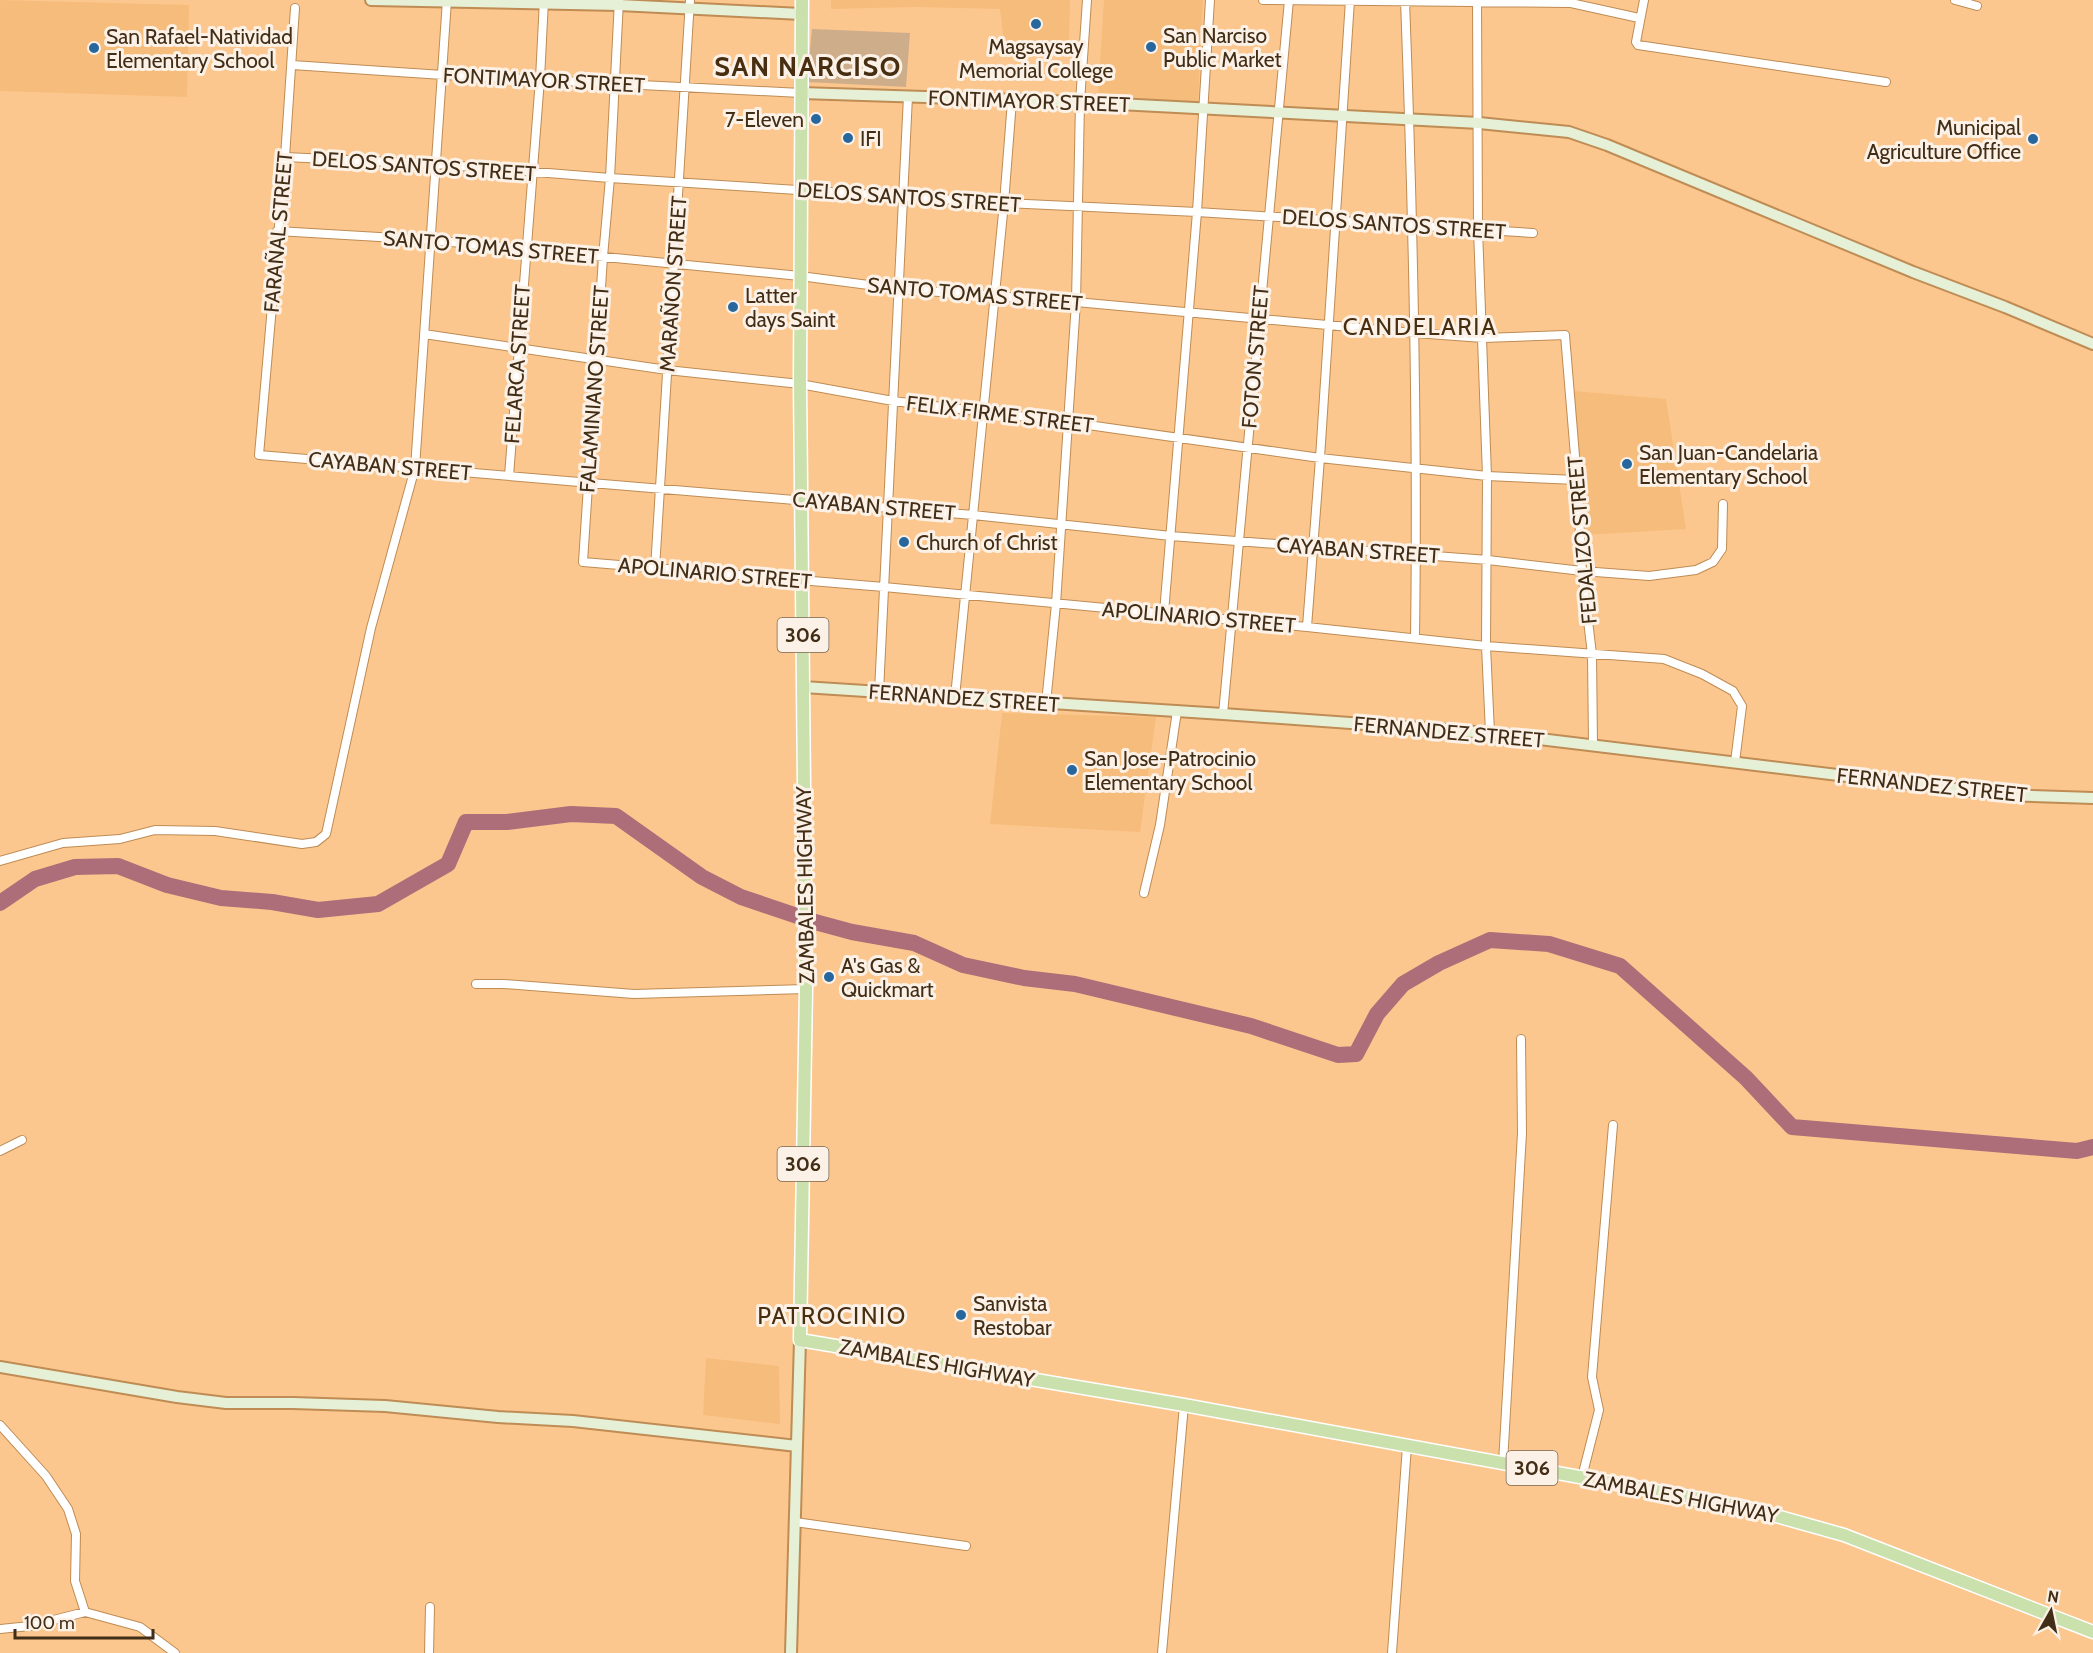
<svg xmlns="http://www.w3.org/2000/svg" width="2093" height="1653" font-family="Cabin,sans-serif">
	<rect width="100%" height="100%" fill="#fcc78e"/>
	<path fill="#f6bc7c" d="M0 0 189 5 187 97 0 91Z
		M831 0H1070L1069 40 1004 42 1000 9 914 7 831 9Z
		M1104 0H1203L1198 102 1098 95Z
		M1574 391 1666 399 1686 529 1583 535Z
		M1002 713 1156 717 1140 832 990 824Z
		M706 1358 779 1366 780 1424 703 1415Z"/>
	<path fill="#cead8a" d="M812 29 910 33 906 87 807 82Z"/>
	<g fill="none" stroke-linecap="round" stroke-linejoin="round">
		<path stroke="#ad6d79" stroke-width="16" d="M0 903 35 879 75 867 118 866 167 885 221 898 272 902 318 910 378 904 448 864 466 822H507L571 814 616 816 702 877 741 897 815 922 852 932 914 943 963 965 1024 978 1075 984 1251 1026 1338 1055 1356 1054 1377 1014 1403 984 1439 963 1490 940 1549 944 1620 966 1746 1078 1792 1127 2077 1151 2093 1147"/>
		<defs>
			<path id="street" d="M619 0 610 178 603 257 583 562 884 587 1307 627 1486 646 1664 659 1702 674 1733 691 1742 706 1735 762
				M1263 0 1571 3 1639 18
				M1405 0C1413 213 1418 425 1415 638
				M1477 0 1478 229 1487 476 1486 646 1490 733
				M1644 0 1636 42 1638 45 1886 82
				M1955 0 1977 6
				M295 8 285 157 259 455 973 515 1171 536 1488 560 1582 571 1649 576 1696 570 1713 562 1722 549 1723 504
				M292 65 443 75 801 93
				M285 157 435 164 610 178 1004 203 1197 212 1533 233
				M277 231 430 240 800 276 899 289 1076 302 1415 333 1483 338 1565 335 1577 480 1582 571 1592 654 1593 745
				M424 334 667 370 800 384 893 401 1067 422 1320 458 1487 476 1577 480
				M509 476 540 79 544 0
				M655 569 690 0
				M1164 613 1197 212 1210 0
				M1307 627 1320 458 1350 0
				M879 692 908 96
				M955 697 1004 203 1012 101
				M1046 703 1056 604 1076 302 1080 102 1087 0
				M1223 714 1289 0
				M0 861 63 843 120 839 155 830 215 831 302 844 316 842 326 834 371 628 415 468 447 0
				M1144 893 1160 825 1177 711
				M476 984H504L634 994 806 989
				M0 1151 22 1140
				M0 1425 46 1476 68 1509 76 1534 75 1581 85 1612
				M1503 1463 1522 1133 1521 1039
				M1582 1477 1599 1410 1592 1377 1613 1125
				M795 1522 966 1546
				M0 1629 30 1626 85 1612 140 1627 175 1653
				M429 1653 430 1607
				M1162 1653 1184 1405
				M1392 1653 1407 1446"/>
			<path id="secondary" d="M371 0 619 5 801 14
				M801 93 1080 102 1479 123 1569 132 1607 145 1913 272 2005 307 2093 344
				M803 687 1223 714 1490 733 2003 795 2093 798
				M0 1367 177 1397 226 1403H293L385 1406 498 1417 573 1421 797 1446
				M791 1653 800 1340"/>
			<path id="primary" d="M802 0 800 384 806 989 800 1340 1184 1405 1744 1507 1844 1535 2093 1632"/>
		</defs>
		<use href="#street" stroke="#be8c54" stroke-width="10"/>
		<use href="#secondary" stroke="#be8c54" stroke-width="14"/>
		<use href="#primary" stroke="#fff" stroke-width="15"/>
		<use href="#street" stroke="#fff" stroke-width="8"/>
		<use href="#secondary" stroke="#e5f0d6" stroke-width="10"/>
		<use href="#primary" stroke="#cae0ad" stroke-width="12"/>
	</g>
	<g fill="#27679d" stroke="#fcf1e6" stroke-width="2">
		<circle cx="1036" cy="24" r="6"/>
		<circle cx="1151" cy="47" r="6"/>
		<circle cx="94" cy="48" r="6"/>
		<circle cx="816" cy="119" r="6"/>
		<circle cx="848" cy="138" r="6"/>
		<circle cx="2033" cy="139" r="6"/>
		<circle cx="733" cy="307" r="6"/>
		<circle cx="1627" cy="464" r="6"/>
		<circle cx="904" cy="542" r="6"/>
		<circle cx="1072" cy="770" r="6"/>
		<circle cx="829" cy="977" r="6"/>
		<circle cx="961" cy="1315" r="6"/>
	</g>
	<g text-anchor="middle" dominant-baseline="central" stroke-width="6" stroke-linejoin="round" paint-order="stroke">
		<g fill="#fcf1e6" stroke="#7a6854" stroke-width="1.5">
			<rect x="777.5" y="618" width="51" height="34" rx="4.5"/>
			<rect x="777.5" y="1147" width="51" height="34" rx="4.5"/>
			<rect x="1506.5" y="1451" width="51" height="34" rx="4.5"/>
		</g>
		<g font-size="20" font-weight="bold" fill="#422d16">
			<text x="803" y="635">306</text>
			<text x="803" y="1164">306</text>
			<text x="1532" y="1468">306</text>
		</g>
		<g font-size="21" fill="#422d16" stroke="#fcf1e6" text-anchor="start">
			<text x="1163" y="35">San Narciso<tspan x="1163" dy="24">Public Market</tspan></text>
			<text x="106" y="36">San Rafael-Natividad<tspan x="106" dy="24">Elementary School</tspan></text>
			<text x="1036" y="46" text-anchor="middle">Magsaysay<tspan x="1036" dy="24">Memorial College</tspan></text>
			<text x="804" y="119" text-anchor="end">7-Eleven</text>
			<text x="2021" y="127" text-anchor="end">Municipal<tspan x="2021" dy="24">Agriculture Office</tspan></text>
			<text x="860" y="138">IFI</text>
			<text x="745" y="295">Latter<tspan x="745" dy="24">days Saint</tspan></text>
			<text x="1639" y="452">San Juan-Candelaria<tspan x="1639" dy="24">Elementary School</tspan></text>
			<text x="916" y="542">Church of Christ</text>
			<text x="1084" y="758">San Jose-Patrocinio<tspan x="1084" dy="24">Elementary School</tspan></text>
			<text x="841" y="965">A's Gas &amp;<tspan x="841" dy="24">Quickmart</tspan></text>
			<text x="973" y="1303">Sanvista<tspan x="973" dy="24">Restobar</tspan></text>
		</g>
		<g font-size="21" fill="#422d16" stroke="#fcf1e6">
			<text transform="translate(544 80) rotate(3)">FONTIMAYOR STREET</text>
			<text transform="translate(1029 101) rotate(2)">FONTIMAYOR STREET</text>
			<text transform="translate(424 166) rotate(4)">DELOS SANTOS STREET</text>
			<text transform="translate(909 197) rotate(4)">DELOS SANTOS STREET</text>
			<text transform="translate(1394 224) rotate(4)">DELOS SANTOS STREET</text>
			<text transform="translate(278 232) rotate(-85)">FARAÑAL STREET</text>
			<text transform="translate(491 247) rotate(5)">SANTO TOMAS STREET</text>
			<text transform="translate(673 284) rotate(-86)">MARAÑON STREET</text>
			<text transform="translate(975 294) rotate(5)">SANTO TOMAS STREET</text>
			<text transform="translate(1255 357) rotate(-85)">FOTON STREET</text>
			<text transform="translate(517 364) rotate(-86)">FELARCA STREET</text>
			<text transform="translate(594 389) rotate(-86)">FALAMINIANO STREET</text>
			<text transform="translate(1000 414) rotate(7)">FELIX FIRME STREET</text>
			<text transform="translate(390 466) rotate(5)">CAYABAN STREET</text>
			<text transform="translate(874 506) rotate(5)">CAYABAN STREET</text>
			<text transform="translate(1582 540) rotate(-95)">FEDALIZO STREET</text>
			<text transform="translate(1358 550) rotate(4)">CAYABAN STREET</text>
			<text transform="translate(715 573) rotate(5)">APOLINARIO STREET</text>
			<text transform="translate(1199 617) rotate(5)">APOLINARIO STREET</text>
			<text transform="translate(964 698) rotate(4)">FERNANDEZ STREET</text>
			<text transform="translate(1449 732) rotate(5)">FERNANDEZ STREET</text>
			<text transform="translate(1932 785) rotate(6)">FERNANDEZ STREET</text>
			<text transform="translate(805 885) rotate(-91)">ZAMBALES HIGHWAY</text>
			<text transform="translate(937 1363) rotate(10)">ZAMBALES HIGHWAY</text>
			<text transform="translate(1681 1497) rotate(11)">ZAMBALES HIGHWAY</text>
		</g>
		<g font-size="24" letter-spacing="1.5" fill="#472e11" stroke="#fcf1e6">
			<text x="1420" y="326">CANDELARIA</text>
			<text x="832" y="1315">PATROCINIO</text>
		</g>
		<g font-size="27" font-weight="bold" letter-spacing="1.5" fill="#472e11" stroke="#fcf1e6">
			<text x="808" y="66">SAN NARCISO</text>
		</g>
	</g>
	<g transform="translate(2051 1611) rotate(9)" stroke="#fcf1e6" stroke-width="4.5" paint-order="stroke">
	<path d="M0-4.5L10 22L0 15L-10 22Z" fill="#422d16"/>
	<text y="-9" font-size="16" font-weight="bold" text-anchor="middle" fill="#422d16">N</text>
	</g>
	<path d="M15 1629v9h138v-9" fill="none" stroke="#422d16" stroke-width="3"/>
	<text x="24" y="1629" font-size="18" fill="#422d16" stroke="#fcf1e6" stroke-width="4.5" paint-order="stroke">100 m</text>
</svg>
